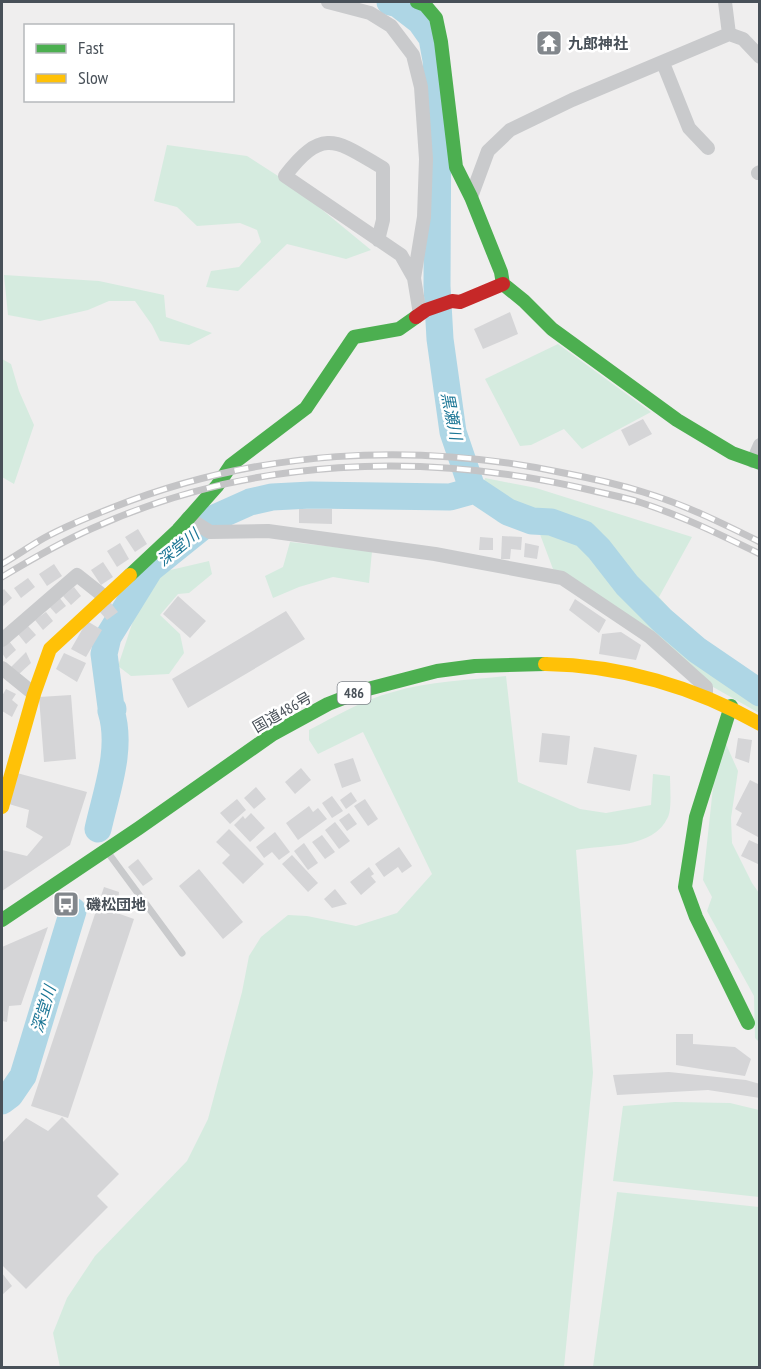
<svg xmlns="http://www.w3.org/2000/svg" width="761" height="1369" font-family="'PT Sans Narrow','Noto Sans JP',sans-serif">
	<rect width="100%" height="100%" fill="#efeeee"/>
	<path fill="#d5ebdf" d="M167 145 247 156 292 185 371 250 346 259 287 244 238 291 206 287 211 271 239 267 261 242 257 230 240 223 197 226 177 207 154 201Z
		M4 275 99 281 164 295 166 317 212 333 189 345 160 341 152 325 135 301H109L88 310 40 321 8 315Z
		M558 344 651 412 582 449 564 429 531 445 520 446 485 379Z
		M2 359 11 364 19 391 34 425 14 484 2 477Z
		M485 478 536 488 692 537 659 597 693 635 759 680V713L706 683 587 587 553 569 538 529 498 522 480 496Z
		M290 542 372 551 369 583 333 577 299 587 273 598 265 576 283 567Z
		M209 561 212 574 189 593 178 594 160 615 180 634 184 653 169 674 131 676 118 666 144 588 162 572Z
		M506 676 518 782 580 809 606 813 651 805 653 774 670 776C670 786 672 809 668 817 653 850 605 844 576 850L593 1073 564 1367H60L53 1333 67 1298 95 1256 187 1161 208 1119 242 992 249 956 261 937 288 915 307 916 356 926 397 913 432 874 363 732 318 754 309 740V730C336 716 363 700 393 692 429 681 469 680 506 676Z
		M726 744 738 771 731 818 732 843 752 883 759 893V1042L755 1038 754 996 707 911 712 897 703 880 715 769Z
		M675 1102 730 1103 759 1110V1197L613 1181 623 1106Z
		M617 1192 759 1207V1367H593Z"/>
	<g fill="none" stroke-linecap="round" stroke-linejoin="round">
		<path stroke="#aed6e5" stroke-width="27" d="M390 2 398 4 420 21 432 38 436 60 438 93 437 286 440 339 453 432 472 488 508 512 532 521 551 522 584 534 599 549 627 585 662 620 697 650 760 693
			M98 829C106 792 123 749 111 711L113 709 111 707 104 654 108 637 150 569 212 519 250 502 272 497 311 495 450 497 468 492 472 488
			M2 1101 10 1095 23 1076 73 911"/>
	</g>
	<path fill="#d5d5d7" d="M510 312 518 334 483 349 474 329Z
		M643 419 652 434 629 446 621 430Z
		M299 509H332V524L299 523Z
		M138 529 147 544 135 552 125 537Z
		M502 536 522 537 521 550 511 549 510 559H501Z
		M480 537 493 538V550H479Z
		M120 543 129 559 117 567 107 551Z
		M525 543 539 546 537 559 524 557Z
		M103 562 113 577 101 585 91 570Z
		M54 564 62 576 47 586 39 574Z
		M28 578 35 587 21 598 14 588Z
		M74 587 81 596 71 605 63 596Z
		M4 589 12 598 2 607V591Z
		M178 596 206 621 190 638 163 614Z
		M59 597 66 606 56 614 48 605Z
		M575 599 606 620 599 633 569 610Z
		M110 602 118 612 107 620 99 611Z
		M286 611 305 639 188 708 172 679Z
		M46 612 53 621 43 630 35 620Z
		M87 621 102 630 86 657 71 649Z
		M28 626 36 635 26 644 18 634Z
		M621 632 641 645 636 660 599 654 602 634Z
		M9 641 16 650 6 659 2 653V647Z
		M26 652 31 663 18 675 11 667Z
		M64 653 86 663 77 682 56 669Z
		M6 689 16 694 12 700 18 705 12 717 2 711V696Z
		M71 695 76 759 44 762 39 697Z
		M542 733 570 736 567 765 539 762Z
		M738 738 752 740 749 763 735 758Z
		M594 747 637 755 630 791 587 783Z
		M353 758 361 781 342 788 334 764Z
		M301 768 311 780 295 794 285 782Z
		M17 773 87 792 70 845 2 891V850L27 856 43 837 26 827 29 810 9 804Z
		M750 780 760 785 758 837 736 825 742 813 735 809Z
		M256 787 266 799 254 809 244 798Z
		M351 792 357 801 346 809 340 800Z
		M332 796 343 811 332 818 322 803Z
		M237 799 246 810 230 824 220 813Z
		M365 799 378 819 368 826 354 806Z
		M309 806 313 812 318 808 327 819 298 840 286 823Z
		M251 813 265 828 250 842 234 825 243 816 245 819Z
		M349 813 357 824 347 831 339 820Z
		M335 822 350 841 339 849 325 830Z
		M229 829 264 864 243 884 222 863 230 855 216 842Z
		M275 832 290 852 279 860 272 852 264 858 256 847Z
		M322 835 335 852 325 859 312 842Z
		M749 840 760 845V865L741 856Z
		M304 843 318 863 308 870 294 851Z
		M399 847 412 866 402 873 398 867 384 877 375 864Z
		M292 855 318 883 308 892 282 864Z
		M138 859 153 879 143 886 128 867Z
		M369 867 374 874 371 876 376 882 361 895 350 882Z
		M199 869 243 922 223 939 179 886Z
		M104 887 119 892 117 913 134 919 68 1118 31 1106Z
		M335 889 347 904 332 908 324 899Z
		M48 927 21 1005 9 1006 7 1022 2 1021V947Z
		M676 1034H693V1044L735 1047 751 1059 745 1076 676 1065Z
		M669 1072 746 1080 760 1084V1098L708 1090 617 1095 613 1075Z
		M62 1117 119 1174 97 1196 108 1207 26 1289 2 1265V1143L26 1118 48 1131Z
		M2 1273 12 1286 2 1295Z"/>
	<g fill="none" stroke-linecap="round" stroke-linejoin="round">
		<path stroke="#c9cacc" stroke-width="7" d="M109 854 182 953"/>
		<path stroke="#c9cacc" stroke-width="14" d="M328 2 370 13 391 26 413 55 421 87 426 159 424 217 414 278 420 314
			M725 2 729 34
			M663 63 689 128 708 148
			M758 173 760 172
			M471 197 488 151 510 130 572 100 729 34 743 39 760 57
			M378 240 383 220V168C337 141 323 126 285 176L401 255 414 278
			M753 461 760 445
			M188 518 210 532 268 531 435 554 562 578 650 637 706 687V694
			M2 640 77 575 106 598
			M2 668 34 694"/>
		<path stroke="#4caf50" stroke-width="14" d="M417 2 425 5 436 18 441 42 456 167 471 197 501 272 503 284 524 301 552 329 677 420 732 453 760 463
			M130 575 178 530 217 486 231 465 306 408 354 337 399 329 416 317
			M731 706 696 817 685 887 696 917 748 1023
			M2 920 139 828 273 734 328 704 364 690 437 671 475 666 545 664"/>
		<path stroke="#ffc107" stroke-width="14" d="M545 664C620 665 695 687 760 724
			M2 807 34 694 50 649 130 575"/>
		<path stroke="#c62828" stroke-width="14" d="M416 317 426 310 452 301 460 302 503 284"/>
		<defs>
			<path id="rail" d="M2 564C16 556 30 546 44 538 66 526 91 516 114 507 258 450 413 441 564 473 590 478 617 484 643 492 683 504 722 523 760 542
				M2 577C32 559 61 542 93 528 250 457 425 451 590 490 606 494 623 497 639 502 680 515 721 535 760 554"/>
		</defs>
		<use href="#rail" stroke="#c4c4c6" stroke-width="7"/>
		<use href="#rail" stroke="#fff" stroke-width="4.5" stroke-dasharray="14" stroke-linecap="butt"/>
	</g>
	<defs>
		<symbol id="temple-square" viewBox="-11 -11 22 22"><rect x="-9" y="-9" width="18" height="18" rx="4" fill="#82878c" stroke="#fff"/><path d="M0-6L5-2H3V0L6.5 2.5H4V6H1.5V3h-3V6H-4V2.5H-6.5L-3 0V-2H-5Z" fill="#fff"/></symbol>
		<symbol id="bus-square" viewBox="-11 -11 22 22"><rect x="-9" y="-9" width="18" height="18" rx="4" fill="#82878c" stroke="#fff"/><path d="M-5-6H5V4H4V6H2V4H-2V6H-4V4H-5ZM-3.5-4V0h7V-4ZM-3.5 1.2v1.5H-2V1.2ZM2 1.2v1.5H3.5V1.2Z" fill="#fff"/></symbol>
	</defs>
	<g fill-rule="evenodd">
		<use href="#temple-square" x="534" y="28" width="30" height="30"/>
		<use href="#bus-square" x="51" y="889" width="30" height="30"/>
	</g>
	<g text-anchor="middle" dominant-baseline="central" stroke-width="5" stroke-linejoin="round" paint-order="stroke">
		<rect fill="#fff" stroke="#7f848a" stroke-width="1.5" x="337.5" y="682" width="33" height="22" rx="4.5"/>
		<g font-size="14" font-weight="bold" fill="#485058">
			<text x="354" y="693">486</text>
		</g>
		<g font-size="15" font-weight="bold" fill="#485058" stroke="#fff" text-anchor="start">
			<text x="568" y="43">九郎神社</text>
			<text x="86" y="904">磯松団地</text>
		</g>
		<g font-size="15" fill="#485058" stroke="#fff">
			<text transform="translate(282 712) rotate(-30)">国道486号</text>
		</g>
		<g font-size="16" font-style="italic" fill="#1d7796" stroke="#fff">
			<text transform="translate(452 416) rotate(79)">黒瀬川</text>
			<text transform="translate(178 547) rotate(-39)">深堂川</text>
			<text transform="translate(43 1009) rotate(-73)">深堂川</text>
		</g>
	</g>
	<rect width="761" height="1369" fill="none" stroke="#485058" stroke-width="6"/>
	<rect x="24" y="24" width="210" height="78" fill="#ffffff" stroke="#b6b9bc" stroke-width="1.5"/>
	<rect x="36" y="44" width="30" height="9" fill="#4caf50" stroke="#b6b9bc" stroke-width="1.5"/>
	<text x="78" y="54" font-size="18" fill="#485058">Fast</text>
	<rect x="36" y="74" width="30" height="9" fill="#ffc107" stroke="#b6b9bc" stroke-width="1.5"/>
	<text x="78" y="84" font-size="18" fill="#485058">Slow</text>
</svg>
